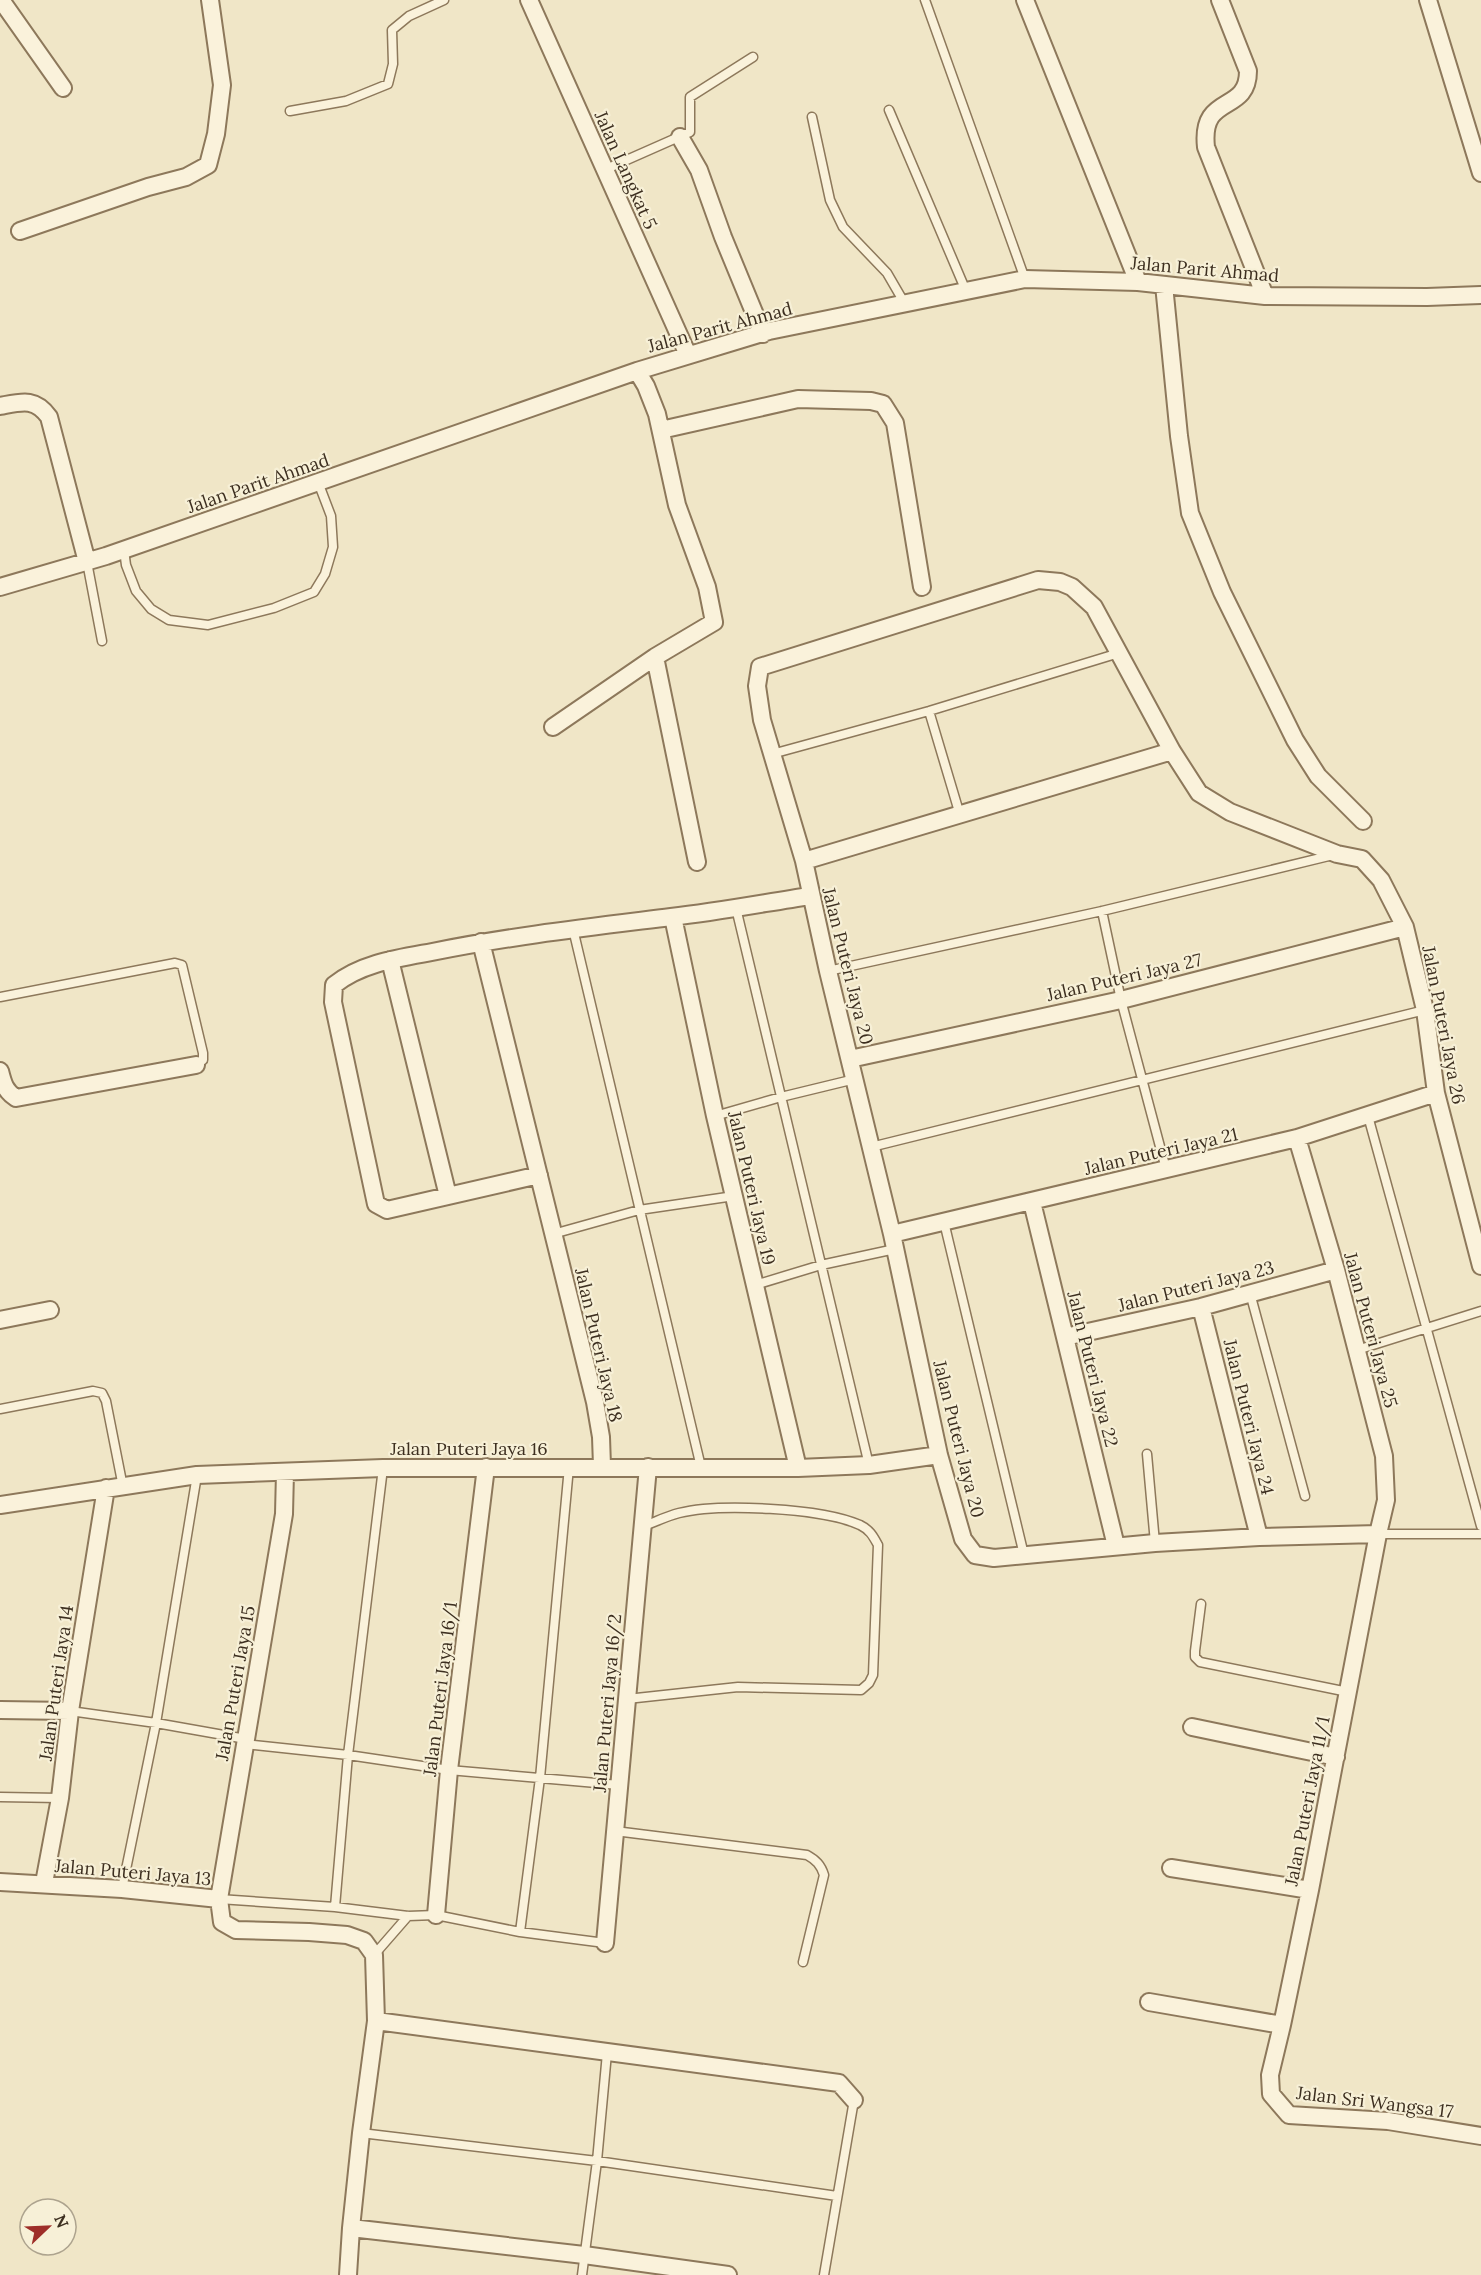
<svg xmlns="http://www.w3.org/2000/svg" width="1481" height="2275" font-family="Lora,serif">
	<rect width="100%" height="100%" fill="#f0e6c7"/>
	<g fill="none" stroke-linecap="round" stroke-linejoin="round">
		<defs>
			<path id="lane" d="M925 0 1025 279
				M889 110 966 291
				M290 111 346 101 388 84 393 64 392 30 409 16 444 0
				M812 117 830 200 843 227 887 273 905 304
				M604 170 690 132V97L753 57
				M124 550 126 565 136 591 151 609 169 620 208 625 274 608 314 592 325 574 333 547 331 516 318 482
				M87 562 102 641
				M929 711 960 815
				M772 754 929 711 1119 653
				M736 908 869 1465
				M1102 911 1121 1000 1166 1169
				M573 929 701 1467
				M828 971 1102 911 1333 855
				M0 997 175 963 182 965 203 1053V1060L196 1065
				M715 1116 781 1097 855 1079
				M1368 1116 1481 1526
				M871 1147 1425 1010
				M944 1222 1024 1555
				M553 1234 639 1210 734 1196
				M755 1285 821 1265 895 1249
				M1250 1293 1305 1496
				M1357 1350 1481 1311
				M0 1409 93 1391 102 1393 106 1401 123 1487
				M1147 1454 1155 1543
				M1378 1534H1481
				M1201 1604 1195 1651V1657L1200 1662 1348 1692
				M627 1699 738 1687 861 1690 869 1683 873 1675 878 1545C873 1536 870 1530 860 1525 822 1508 719 1503 679 1513 667 1516 655 1522 644 1526
				M70 1711 156 1723 246 1739
				M245 1744 348 1755 449 1770 619 1785
				M0 1797 60 1798
				M615 1831 807 1855C816 1860 821 1865 824 1875L803 1962
				M122 1889 156 1723 197 1475
				M219 1899 335 1907 408 1916 436 1915 520 1932 605 1943
				M335 1907 348 1755 383 1468
				M520 1932 540 1778 569 1467
				M374 1955 408 1916
				M361 2133 597 2161 837 2196
				M582 2275 597 2161 607 2053
				M824 2275 854 2100"/>
			<path id="street" d="M1 0 63 88
				M529 0 688 355
				M1025 0 1138 282
				M1220 0 1248 71C1248 115 1200 92 1206 147L1265 296
				M1428 0 1481 173
				M680 137 699 170 723 237 763 334
				M20 231 148 187 186 177 208 165 216 134 222 85 210 0
				M1164 285 1179 436 1190 513 1222 592 1295 740 1318 776 1363 821
				M0 406C21 402 35 397 49 417L87 562
				M661 430 798 399 871 401 883 404 895 423 922 587
				M0 587 106 556 637 371 769 331 1025 279 1138 282 1265 296 1427 297 1481 295
				M655 657 697 862
				M553 727 655 657 714 622 707 587 677 505 657 414 646 386 637 371
				M804 861 1172 751
				M673 917 715 1116 798 1468
				M481 942 595 1402 601 1437 602 1466
				M390 960 448 1196
				M850 1059 1121 1000 1405 927
				M0 1071C3 1083 5 1091 16 1098L196 1065
				M1297 1138 1336 1270 1384 1456 1386 1500 1378 1534 1310 1890 1282 2025 1270 2075 1271 2094 1289 2115 1388 2121 1481 2136
				M539 1175 387 1210 376 1204 333 1002 334 985C361 963 399 958 432 952 511 936 591 927 671 917 717 912 764 903 810 896
				M1032 1202 1116 1546
				M892 1234 1297 1138 1436 1093
				M1201 1307 1259 1537
				M0 1320 50 1310
				M1065 1337 1201 1307 1336 1270
				M285 1472 284 1514 219 1899 222 1922 236 1930 309 1932 347 1935 364 1941 374 1955 376 2021 361 2133 351 2228 348 2275
				M0 1505 197 1475 383 1468H798L869 1465 939 1455
				M1378 1534 1259 1537 1155 1543 994 1558 975 1555 963 1539 939 1455 892 1234 828 971 804 861 762 720 757 686 760 667 1038 580 1060 582 1072 587 1094 607 1172 751 1199 793 1230 812 1337 854 1362 859 1381 880 1405 927 1425 1010 1436 1093 1481 1266
				M0 1710 70 1711
				M1192 1727 1336 1757
				M1171 1868 1310 1890
				M0 1882 122 1889 219 1899
				M44 1883 60 1798 70 1711 106 1488
				M436 1915 449 1770 486 1467
				M605 1943 648 1467
				M1149 2002 1282 2025
				M376 2021 839 2083 854 2100
				M351 2228 584 2255 728 2275"/>
		</defs>
		<use href="#lane" stroke="#8d785b" stroke-width="11"/>
		<use href="#street" stroke="#8d785b" stroke-width="20"/>
		<use href="#lane" stroke="#faf2db" stroke-width="8"/>
		<use href="#street" stroke="#faf2db" stroke-width="16"/>
	</g>
	<g text-anchor="middle" dominant-baseline="central" stroke-width="4.5" stroke-linejoin="round" paint-order="stroke">
		<g font-size="18" fill="#3d2f20" stroke="#f7f0d7">
			<text transform="translate(626 170) rotate(66)">Jalan Langkat 5</text>
			<text transform="translate(1205 269) rotate(5)">Jalan Parit Ahmad</text>
			<text transform="translate(720 327) rotate(-15)">Jalan Parit Ahmad</text>
			<text transform="translate(258 483) rotate(-19)">Jalan Parit Ahmad</text>
			<text transform="translate(848 966) rotate(76)">Jalan Puteri Jaya 20</text>
			<text transform="translate(1124 977) rotate(-13)">Jalan Puteri Jaya 27</text>
			<text transform="translate(1444 1025) rotate(79)">Jalan Puteri Jaya 26</text>
			<text transform="translate(1161 1151) rotate(-13)">Jalan Puteri Jaya 21</text>
			<text transform="translate(752 1188) rotate(77)">Jalan Puteri Jaya 19</text>
			<text transform="translate(1196 1286) rotate(-14)">Jalan Puteri Jaya 23</text>
			<text transform="translate(1371 1330) rotate(75)">Jalan Puteri Jaya 25</text>
			<text transform="translate(599 1345) rotate(77)">Jalan Puteri Jaya 18</text>
			<text transform="translate(1093 1369) rotate(76)">Jalan Puteri Jaya 22</text>
			<text transform="translate(1249 1417) rotate(76)">Jalan Puteri Jaya 24</text>
			<text transform="translate(959 1439) rotate(76)">Jalan Puteri Jaya 20</text>
			<text x="469" y="1448">Jalan Puteri Jaya 16</text>
			<text transform="translate(56 1683) rotate(-82)">Jalan Puteri Jaya 14</text>
			<text transform="translate(235 1683) rotate(-80)">Jalan Puteri Jaya 15</text>
			<text transform="translate(440 1689) rotate(-83)">Jalan Puteri Jaya 16/1</text>
			<text transform="translate(607 1703) rotate(-85)">Jalan Puteri Jaya 16/2</text>
			<text transform="translate(1307 1801) rotate(-79)">Jalan Puteri Jaya 11/1</text>
			<text transform="translate(133 1872) rotate(5)">Jalan Puteri Jaya 13</text>
			<text transform="translate(1375 2102) rotate(7)">Jalan Sri Wangsa 17</text>
		</g>
	</g>
	<g transform="translate(48 2227) rotate(67)"><circle r="28" fill="#f7f0d7" stroke="#ada38e" stroke-width="1.5"/>
	<path d="M0-4.5L10 22L0 15L-10 22Z" fill="#9e2e29"/>
	<text y="-9" font-size="16" font-weight="bold" text-anchor="middle" fill="#3d2f20">N</text>
	</g>
</svg>
